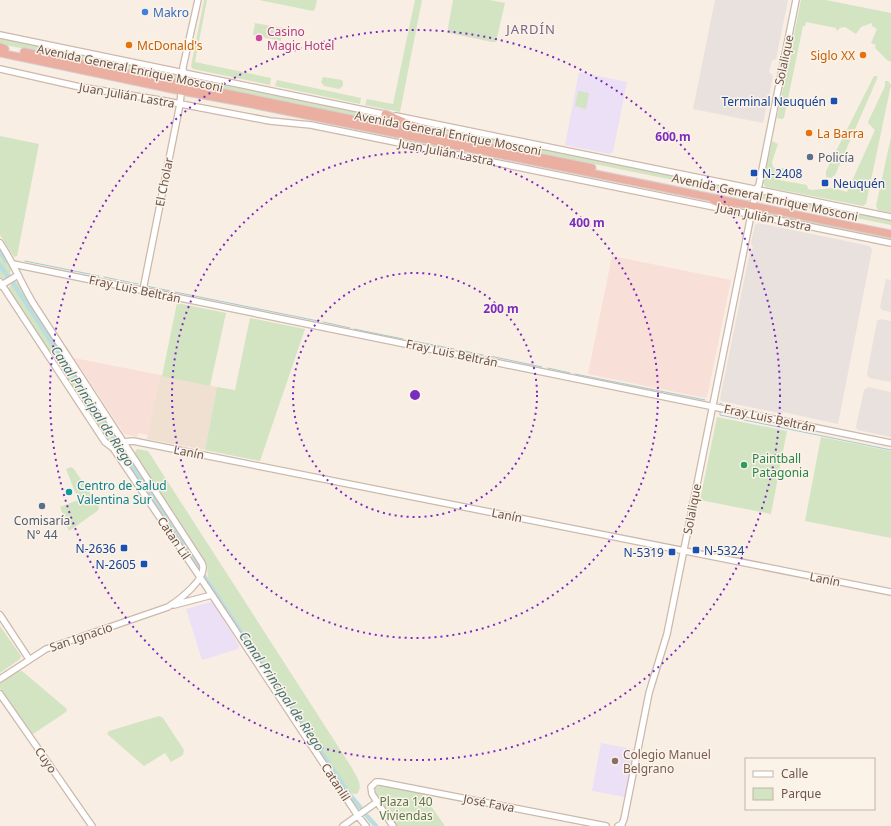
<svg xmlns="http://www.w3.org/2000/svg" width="891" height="826" font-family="'Noto Sans',sans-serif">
	<rect width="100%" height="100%" fill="#f9eee3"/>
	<path fill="#efe0d2" d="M160 375 217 387 205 450 147 439Z"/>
	<path fill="#f8dfd8" d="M612 256 731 280 707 397 705 398 588 374Z
		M74 358 160 375 148 435 138 433 137 437 124 434Z"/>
	<path fill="#e8e1dd" d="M715 0H788L776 59 772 61 769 72 773 76 763 123 693 109Z
		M758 223 870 246 872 250 838 424 783 412V414L721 401 720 399 750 251 753 248 751 243 755 225Z
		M886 279 891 280V312L882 310 880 307Z
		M880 319 891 321V382L869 378 867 374 877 321Z
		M868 387 891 392V437L858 430 856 427 864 390Z"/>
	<path fill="#ebe0f5" d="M579 72 627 82 613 152 609 154 565 145Z
		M210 602 213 603 239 645 238 649 202 660 186 609Z
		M601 743 634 749 625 797 592 791Z"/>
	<path fill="#d3e4c3" d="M204 0H207L195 62 271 78 270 85 193 69 191 66Z
		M259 0H317L315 9 313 11Z
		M415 0H422L400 112 365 105 367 99 393 104Z
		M453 0H490L505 3 496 42H492L449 33 448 28Z
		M801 0H826L891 13V62L887 60 875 48 876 45 871 43 877 29 872 26V23L861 27 856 34 845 27 840 28 837 31 836 28 806 22 805 26H803L784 118 782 119 777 118Z
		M255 23 283 28 281 41 253 35Z
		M0 37 178 74 180 78 177 80 168 79 167 76 5 45 0 44Z
		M874 76H877V79L835 175 831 178 826 177V171Z
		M188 77H190L384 116 429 131 188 82Z
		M323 77 342 80 343 83V86L339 89 324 86 321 82Z
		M277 80 361 98 360 104 275 86Z
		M885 81H888L891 85 866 204 863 206 766 187 763 183 772 141 778 144 772 162 773 167 777 169 784 168 779 180 807 185 808 189 812 190 833 188 847 192 875 130 868 123V122L885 86Z
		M578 91 589 93 586 109 575 106Z
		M407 121 749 190 752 192V196C748 199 742 197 738 193L455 136Z
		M0 136 39 144 17 256 14 257 0 235Z
		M891 137V213L878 210 876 206Z
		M761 193 891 219V225L762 199 760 196Z
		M759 209 891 237V241L759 213Z
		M0 247 11 266 10 276C8 279 3 280 0 277Z
		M15 281 19 283 30 302 200 563 201 568 200 570H198L113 445 106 439 9 293V287Z
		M177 303 226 313 210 386 162 376Z
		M250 318 305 329 260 461 205 450 217 387 235 390Z
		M717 417 787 431 771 514 700 500Z
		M821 437 891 451V538L805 521Z
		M137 449 148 451 352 768C356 776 364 785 357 794H354L350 792 208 578 207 567 204 561 136 455 135 452Z
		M71 467 74 469 98 505 99 509 96 512 69 531 60 507 78 500 66 469Z
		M0 626 21 656 20 659 0 673Z
		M17 670 22 671 67 709 66 712 33 734 30 733 0 688V682Z
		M159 716 163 718 184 750 183 755 171 762 165 753 144 766 107 734 109 731Z
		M381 785 422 793 445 826H396L375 795 374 790 375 788Z"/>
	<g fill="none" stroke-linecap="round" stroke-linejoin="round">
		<path stroke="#a2ccd0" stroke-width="1" d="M25 261 99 276
			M104 277 138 284
			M146 286 170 291
			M175 292 318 321
			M323 322 350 328
			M354 329 403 339
			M408 340 454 349
			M460 350 483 355
			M490 356 542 367
			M548 368 570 373
			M575 374 705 400
			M720 403 722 404
			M720 411V415L891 450"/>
		<path stroke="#badddf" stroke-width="4.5" d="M0 252 6 261
			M0 265 9 278
			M13 283 200 569
			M204 576 350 795 360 807
			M367 816 376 826"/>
		<defs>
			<path id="secondary" d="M0 35 388 115
				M0 69 80 87 160 100 270 121 311 125 891 243
				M396 116 891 217
				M0 243C13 262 21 283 33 303L202 563C209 578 179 600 168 607L46 649 0 679
				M13 264 891 443
				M0 282 105 442 113 448 212 595 358 816 366 826
				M0 286 18 275
				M143 290 180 104 183 73V67L198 0
				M123 442 133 441 143 443 891 592
				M174 605 212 595
				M0 615 29 659
				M0 694 92 826
				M343 826 377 802
				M393 826 372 794 371 787 376 782H380L606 826
				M618 826 622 824 624 819 649 693 667 634 756 190 759 185 796 0"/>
			<path id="highway" d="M0 47 5 49
				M24 52 592 168
				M0 53 181 91 246 103 891 234
				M385 114 409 124 442 134
				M714 201 737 211"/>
		</defs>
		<use href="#secondary" stroke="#cdb8ac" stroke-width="8"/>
		<use href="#highway" stroke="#d6cfcd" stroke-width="9"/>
		<use href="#secondary" stroke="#fff" stroke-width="5.5"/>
		<use href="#highway" stroke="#ebafa1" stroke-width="7"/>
	</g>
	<g fill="none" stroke="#7b2cbf" stroke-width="2" stroke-dasharray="2 4">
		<circle cx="415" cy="395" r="122"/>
		<circle cx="415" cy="395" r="243"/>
		<circle cx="415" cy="395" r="365"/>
	</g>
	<circle fill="#3f7fe0" stroke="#fcf3e8" stroke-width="1.5" cx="145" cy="12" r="4"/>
	<circle fill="#d1479c" stroke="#fcf3e8" stroke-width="1.5" cx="259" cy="38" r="4"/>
	<g fill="#e8710a" stroke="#fcf3e8" stroke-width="1.5">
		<circle cx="129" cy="45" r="4"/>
		<circle cx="863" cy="55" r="4"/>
		<circle cx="809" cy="133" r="4"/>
	</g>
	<g fill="#1a4fb4" stroke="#fcf3e8" stroke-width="1.5">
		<rect x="830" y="97" width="8" height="8" rx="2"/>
		<rect x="750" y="169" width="8" height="8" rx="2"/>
		<rect x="821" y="179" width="8" height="8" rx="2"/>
		<rect x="120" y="544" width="8" height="8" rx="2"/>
		<rect x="692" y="546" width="8" height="8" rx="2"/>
		<rect x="668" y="548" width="8" height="8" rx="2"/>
		<rect x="140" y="560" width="8" height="8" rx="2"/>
	</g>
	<g fill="#5c6f8a" stroke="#fcf3e8" stroke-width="1.5">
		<circle cx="810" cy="157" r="4"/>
		<circle cx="42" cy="506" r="4"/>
	</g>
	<circle fill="#2e9e5b" stroke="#fcf3e8" stroke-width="1.5" cx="744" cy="465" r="4"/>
	<circle fill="#0f9aa8" stroke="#fcf3e8" stroke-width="1.5" cx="69" cy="492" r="4"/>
	<circle fill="#8d6e63" stroke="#fcf3e8" stroke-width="1.5" cx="615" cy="761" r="4"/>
	<g text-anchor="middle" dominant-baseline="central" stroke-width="3" stroke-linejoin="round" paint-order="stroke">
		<g font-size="12" fill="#366cbe" stroke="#fcf3e8" text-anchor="start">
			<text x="153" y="12">Makro</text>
		</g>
		<g font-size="12" fill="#b23c85" stroke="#fcf3e8" text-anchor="start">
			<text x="267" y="31">Casino<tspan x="267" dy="14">Magic Hotel</tspan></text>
		</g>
		<g font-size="12" fill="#c56008" stroke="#fcf3e8" text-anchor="start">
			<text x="137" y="45">McDonald's</text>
			<text x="855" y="55" text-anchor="end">Siglo XX</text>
			<text x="817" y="133">La Barra</text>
		</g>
		<g font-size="12" fill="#6d554c" stroke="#fcf3e8">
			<text transform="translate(784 60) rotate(-78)">Solalique</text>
			<text transform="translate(130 68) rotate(12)">Avenida General Enrique Mosconi</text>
			<text transform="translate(127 95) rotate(10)">Juan Julián Lastra</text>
			<text transform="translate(448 133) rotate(11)">Avenida General Enrique Mosconi</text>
			<text transform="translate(446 152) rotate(11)">Juan Julián Lastra</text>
			<text transform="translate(164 182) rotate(-79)">El Cholar</text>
			<text transform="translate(765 197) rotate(12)">Avenida General Enrique Mosconi</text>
			<text transform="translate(764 217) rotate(12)">Juan Julián Lastra</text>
			<text transform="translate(135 289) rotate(12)">Fray Luis Beltrán</text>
			<text transform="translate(452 353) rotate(12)">Fray Luis Beltrán</text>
			<text transform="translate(770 418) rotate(12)">Fray Luis Beltrán</text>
			<text transform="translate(189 452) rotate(11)">Lanín</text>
			<text transform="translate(692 509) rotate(-79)">Solalique</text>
			<text transform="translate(507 515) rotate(11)">Lanín</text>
			<text transform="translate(174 538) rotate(56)">Catan Lil</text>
			<text transform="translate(825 579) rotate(11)">Lanín</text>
			<text transform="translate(81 637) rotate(-19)">San Ignacio</text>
			<text transform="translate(46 760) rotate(55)">Cuyo</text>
			<text transform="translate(336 782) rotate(57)">Catanlil</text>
			<text transform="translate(489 803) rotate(11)">José Fava</text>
		</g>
		<g font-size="12" fill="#164399" stroke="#fcf3e8" text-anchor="end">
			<text x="826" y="101">Terminal Neuquén</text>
			<text x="762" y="173" text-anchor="start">N-2408</text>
			<text x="833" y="183" text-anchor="start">Neuquén</text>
			<text x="116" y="548">N-2636</text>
			<text x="704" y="550" text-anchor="start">N-5324</text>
			<text x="664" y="552">N-5319</text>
			<text x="136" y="564">N-2605</text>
		</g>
		<g font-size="12" fill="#4e5e75" stroke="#fcf3e8" text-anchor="start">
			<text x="818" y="157">Policía</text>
			<text x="42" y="520" text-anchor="middle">Comisaría<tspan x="42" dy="14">N° 44</tspan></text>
		</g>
		<g font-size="12" fill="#27864d" stroke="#fcf3e8" text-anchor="start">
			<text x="752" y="458">Paintball<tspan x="752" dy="14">Patagonia</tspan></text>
		</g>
		<g font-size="12" fill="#0d838f" stroke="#fcf3e8" text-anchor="start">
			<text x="77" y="485">Centro de Salud<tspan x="77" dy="14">Valentina Sur</tspan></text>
		</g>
		<g font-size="12" fill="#785e54" stroke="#fcf3e8" text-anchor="start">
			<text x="623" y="754">Colegio Manuel<tspan x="623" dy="14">Belgrano</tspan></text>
		</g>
		<g font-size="12" fill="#5a7749" stroke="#fcf3e8">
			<text x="406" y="801">Plaza 140<tspan x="406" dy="14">Viviendas</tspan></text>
		</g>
		<g font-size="13" letter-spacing="1" fill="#7a658a" stroke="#fcf3e8">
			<text x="531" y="29">JARDÍN</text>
		</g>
		<g font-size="13" font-style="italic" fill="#467377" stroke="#fcf3e8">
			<text transform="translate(93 406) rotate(57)">Canal Principal de Riego</text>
			<text transform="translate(282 691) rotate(56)">Canal Principal de Riego</text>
		</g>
	</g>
	<circle cx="415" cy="395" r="6" fill="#7b2cbf" stroke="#fcf3e8" stroke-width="2"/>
	<g font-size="12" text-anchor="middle" font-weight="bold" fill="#7b2cbf" stroke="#fcf3e8" stroke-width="3" stroke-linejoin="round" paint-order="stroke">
		<text x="673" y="141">600 m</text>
		<text x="587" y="227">400 m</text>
		<text x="501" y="313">200 m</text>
	</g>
	<rect x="745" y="758" width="130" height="52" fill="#fcf3e8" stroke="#c3b4aa"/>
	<rect x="753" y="771" width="20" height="6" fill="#ffffff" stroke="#c3b4aa"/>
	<text x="781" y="778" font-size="12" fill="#6d554c">Calle</text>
	<rect x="753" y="788" width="20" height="12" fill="#d3e4c3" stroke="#c3b4aa"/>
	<text x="781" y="798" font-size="12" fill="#6d554c">Parque</text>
</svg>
